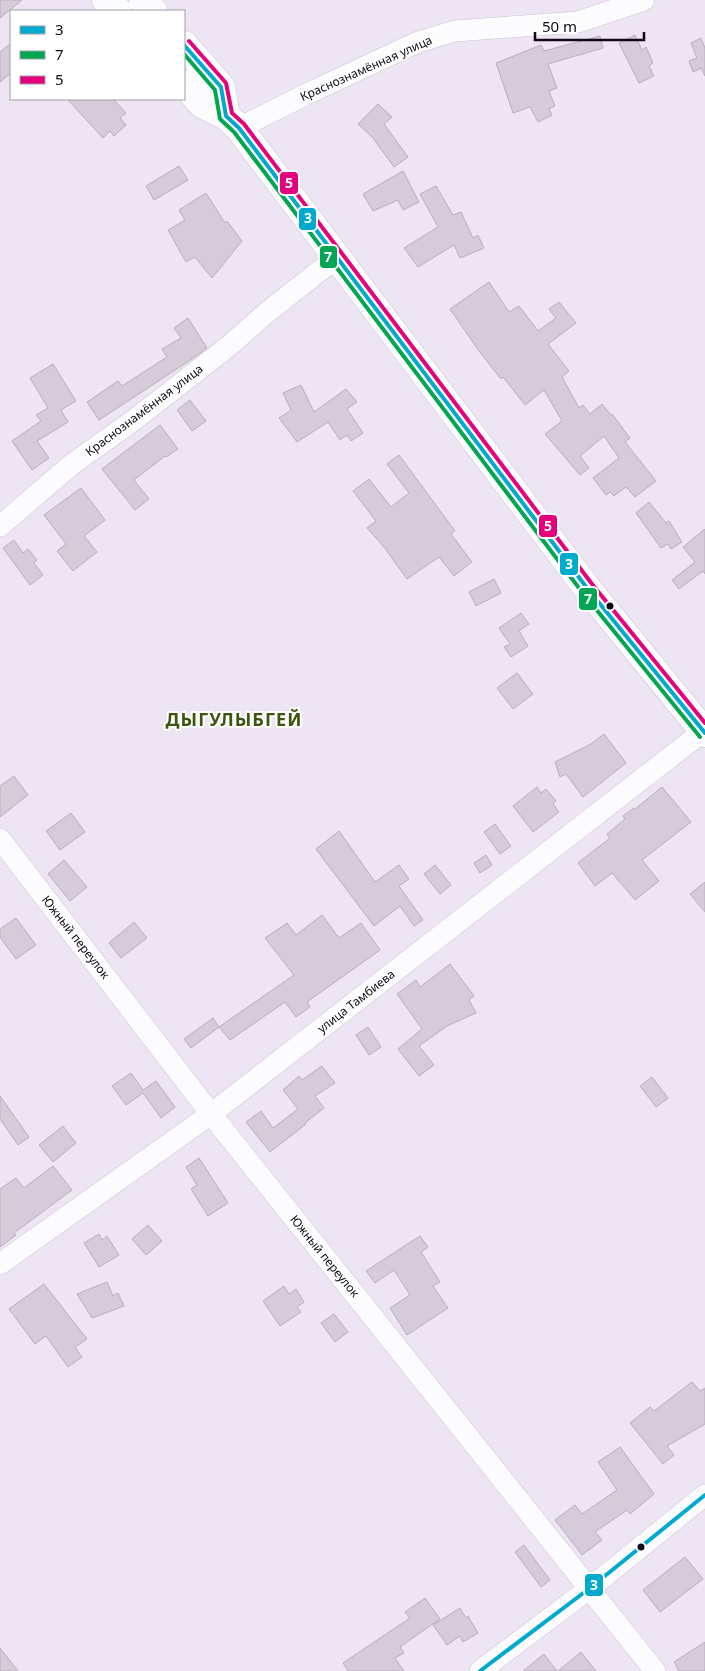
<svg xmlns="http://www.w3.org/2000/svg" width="705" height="1671" font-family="'Noto Sans',sans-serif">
	<rect width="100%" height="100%" fill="#ede5f4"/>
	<path fill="#d6ccd9" stroke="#b9afbc" d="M0 0H22L0 18Z
		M635 35 642 50 646 47 653 63 649 66 654 76 639 83 619 43Z
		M600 36 603 48 548 64 557 88 549 91 555 106 549 109 552 115 538 122 530 107 513 113 496 63 541 45 544 51Z
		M701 38 705 48V76L701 68 693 72 689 61 697 58 691 43Z
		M11 43V73L0 82V52Z
		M67 99H113L126 113 120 118 126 125 114 136 110 131 103 138Z
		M378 104 392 117 384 124 408 157 394 167 373 138 358 124Z
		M179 166 188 180 154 200 146 186Z
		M403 171 419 202 403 210 398 200 373 211 363 194Z
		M436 186 453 215 461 212 473 238 478 235 484 248 460 258 454 245 418 267 404 248 438 227 420 194Z
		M206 193 225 223 227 221 242 241 212 278 195 257 186 262 168 230 185 220 179 210Z
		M489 282 509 312 519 306 538 331 556 318 549 309 559 302 576 323 548 344 569 371 562 377 579 408 583 405 590 414 602 404 611 415 612 414 630 438 625 442 656 481 635 497 626 487 614 496 610 492 606 495 593 478 619 458 604 436 580 456 589 468 580 475 545 434 562 421 544 390 525 405 503 377 501 379 479 351 450 309Z
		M188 318 207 348 192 359 99 420 87 402 118 381 122 386 167 357 162 349 181 338 174 328Z
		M53 364 76 401 61 410 68 422 37 441 49 458 32 470 12 441 41 421 36 415 48 408 30 378Z
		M301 385 314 412 346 389 357 402 347 409 363 433 351 441 347 435 340 440 328 422 297 442 279 418 291 410 283 393Z
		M190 400 206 421 192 431 177 410Z
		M160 425 178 449 166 457 165 456 134 480 149 499 135 510 102 469Z
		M399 455 455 531 451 534 472 562 454 576 439 557 407 579 384 547 367 528 376 521 353 491 369 479 391 507 409 493 387 464Z
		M81 488 105 520 84 536 97 552 73 571 57 551 66 544 44 515Z
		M649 502 666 523 669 521 682 542 671 549 668 544 661 548 636 513Z
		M705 529V574L703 571 679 589 672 580 695 562 683 547Z
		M14 540 23 553 28 549 37 560 34 563 43 575 30 585 3 548Z
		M494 579 501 593 476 606 469 592Z
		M521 613 529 624 519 631 528 646 511 657 504 647 510 644 499 628Z
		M517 673 533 694 513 709 497 688Z
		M604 734 626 763 583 797 566 774 560 777 555 762 591 744Z
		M14 776 28 795 0 817V786Z
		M537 787 541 793 546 789 556 801 553 804 559 812 533 832 513 806Z
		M662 787 691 822 642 860 659 881 635 900 612 873 595 886 578 863 610 838 607 834 625 819 623 816 634 808 635 809Z
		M71 813 85 832 60 850 46 831Z
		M495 824 511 846 500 854 484 832Z
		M339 831 375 882 399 865 409 879 399 886 423 920 414 926 400 906 374 926 316 849Z
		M486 855 492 865 480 873 474 863Z
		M64 860 87 887 70 901 48 874Z
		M435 865 451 885 440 894 424 874Z
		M705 882V912L690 894Z
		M322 915 339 938 361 923 380 950 307 1002 310 1007 296 1017 285 1002 230 1040 219 1027 294 975 265 938 287 923 296 935Z
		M16 918 36 945 16 959 0 937V929Z
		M134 922 147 938 121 958 109 943Z
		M450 964 474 996 469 1000 476 1013 447 1026 419 1046 434 1065 419 1076 398 1049 422 1029 397 994 416 980 420 987Z
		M213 1018 219 1027 191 1048 184 1039Z
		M368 1027 381 1047 369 1055 356 1035Z
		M322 1066 335 1083 315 1096 324 1108 305 1123 306 1124 270 1152 246 1122 261 1111 273 1128 298 1109 283 1090 299 1076 302 1080Z
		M131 1073 143 1090 156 1081 175 1107 161 1118 143 1093 126 1105 112 1086Z
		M652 1077 668 1098 656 1107 640 1086Z
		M0 1096 29 1137 18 1145 0 1119Z
		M63 1126 76 1143 53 1162 39 1145Z
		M199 1158 228 1203 208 1216 191 1189 197 1185 186 1167Z
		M53 1166 72 1190 14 1233 16 1235 0 1247V1189L16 1178 24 1188Z
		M148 1225 162 1241 146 1255 132 1239Z
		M99 1234 102 1240 107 1236 119 1255 99 1267 84 1243Z
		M420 1236 428 1247 421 1252 440 1282 433 1286 448 1308 407 1335 390 1308 410 1295 394 1270 375 1283 366 1271Z
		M107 1282 113 1296 118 1293 124 1306 92 1318 77 1294Z
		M44 1284 87 1339 75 1347 82 1357 68 1367 46 1336 35 1344 9 1309Z
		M284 1286 289 1294 296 1289 304 1302 297 1307 301 1312 280 1326 263 1301Z
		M334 1314 348 1332 335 1342 321 1323Z
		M692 1382 700 1391 705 1388V1424L667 1446 674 1455 663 1464 630 1423 650 1407 654 1411Z
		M620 1447 654 1494 630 1514 627 1510 595 1532 602 1540 582 1555 555 1520 575 1505 582 1514 617 1490 598 1462Z
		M524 1545 550 1580 541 1587 515 1552Z
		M685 1557 703 1579 660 1612 643 1590Z
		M425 1598 440 1619 400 1647 404 1653 395 1658 404 1671H348L343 1663 410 1618 405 1612Z
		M460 1608 466 1618 468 1616 478 1633 463 1642 460 1636 447 1645 433 1625Z
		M705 1642V1671H679L674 1662Z
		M0 1648 18 1671H0Z
		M581 1652 596 1671H558Z
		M544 1654 557 1671H523Z"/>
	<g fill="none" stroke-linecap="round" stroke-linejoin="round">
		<defs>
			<path id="minor" d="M239 128 311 92 418 42 455 31 578 22 644 0
				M0 526 71 465 134 420 229 346 265 314 336 258
				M0 839 211 1114 655 1671
				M0 1264 211 1114 705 730
				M480 1671 590 1588 705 1495"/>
			<path id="major" d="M106 0 118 11
				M143 0 153 11
				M184 45 221 87 226 116
				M184 84 202 104 226 116 239 128 587 588 705 733"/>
		</defs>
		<use href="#minor" stroke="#cbc3d2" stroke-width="22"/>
		<use href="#major" stroke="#cbc3d2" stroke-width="29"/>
		<use href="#minor" stroke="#fcfbfd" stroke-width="21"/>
		<use href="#major" stroke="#fcfbfd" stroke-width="28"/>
		<defs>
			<path id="bus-1" d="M184 45 221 87 226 116 239 128 587 588 705 733
				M480 1671 590 1588 705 1495"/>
			<path id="bus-2" d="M184 54 215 90 220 119 234 132 582 592 700 737"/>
			<path id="bus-3" d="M189 41 226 83 232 113 244 124 592 584 705 723"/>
		</defs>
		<use href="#bus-1" stroke="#fff" stroke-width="8"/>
		<use href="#bus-2" stroke="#fff" stroke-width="8"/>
		<use href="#bus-3" stroke="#fff" stroke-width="8"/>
		<use href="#bus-1" stroke="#00a9ce" stroke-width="4"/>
		<use href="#bus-2" stroke="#00a651" stroke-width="4"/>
		<use href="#bus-3" stroke="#e5007d" stroke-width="4"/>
	</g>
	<g fill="#110918" stroke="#fff" stroke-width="2">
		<circle cx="610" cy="606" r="4.5"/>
		<circle cx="641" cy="1547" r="4.5"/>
	</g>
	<g text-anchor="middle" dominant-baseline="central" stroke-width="4" stroke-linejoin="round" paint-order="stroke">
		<g font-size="12" fill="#110918" stroke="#fff">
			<text transform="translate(366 68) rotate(-24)">Краснознамённая улица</text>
			<text transform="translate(144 410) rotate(-37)">Краснознамённая улица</text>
			<text transform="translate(76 937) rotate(52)">Южный переулок</text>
			<text transform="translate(356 1001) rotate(-38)">улица Тамбиева</text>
			<text transform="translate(325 1256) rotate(51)">Южный переулок</text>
		</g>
		<g font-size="18" font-weight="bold" letter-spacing="1" fill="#3c560f" stroke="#fff">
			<text x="234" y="719">ДЫГУЛЫБГЕЙ</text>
		</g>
	</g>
	<g stroke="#fff" stroke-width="2">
		<rect x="279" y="171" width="20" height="24" rx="5" fill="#e5007d"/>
		<rect x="298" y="207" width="19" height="24" rx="5" fill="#00a9ce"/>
		<rect x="319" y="245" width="19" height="24" rx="5" fill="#00a651"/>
		<rect x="538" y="514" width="20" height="24" rx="5" fill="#e5007d"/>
		<rect x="559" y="552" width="20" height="24" rx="5" fill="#00a9ce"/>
		<rect x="578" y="587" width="20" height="24" rx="5" fill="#00a651"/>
		<rect x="584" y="1573" width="20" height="24" rx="5" fill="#00a9ce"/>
	</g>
	<g font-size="14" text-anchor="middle" font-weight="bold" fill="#fff">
		<text x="289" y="188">5</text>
		<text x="308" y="223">3</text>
		<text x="328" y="262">7</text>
		<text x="548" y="531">5</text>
		<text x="569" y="569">3</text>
		<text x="588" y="604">7</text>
		<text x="594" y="1590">3</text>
	</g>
	<rect x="10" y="10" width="175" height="90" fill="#ffffff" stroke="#a09da3"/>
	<rect x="20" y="26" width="25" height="8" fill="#00a9ce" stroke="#a09da3"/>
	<text x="55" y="35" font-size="15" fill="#110918">3</text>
	<rect x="20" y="51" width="25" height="8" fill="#00a651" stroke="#a09da3"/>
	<text x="55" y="60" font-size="15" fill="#110918">7</text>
	<rect x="20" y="76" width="25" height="8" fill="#e5007d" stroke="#a09da3"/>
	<text x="55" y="85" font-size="15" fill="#110918">5</text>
	<path d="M535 32v8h109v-8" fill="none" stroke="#110918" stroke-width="2.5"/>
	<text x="542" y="32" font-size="15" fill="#110918" stroke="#ffffff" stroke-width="4" paint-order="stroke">50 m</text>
</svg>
